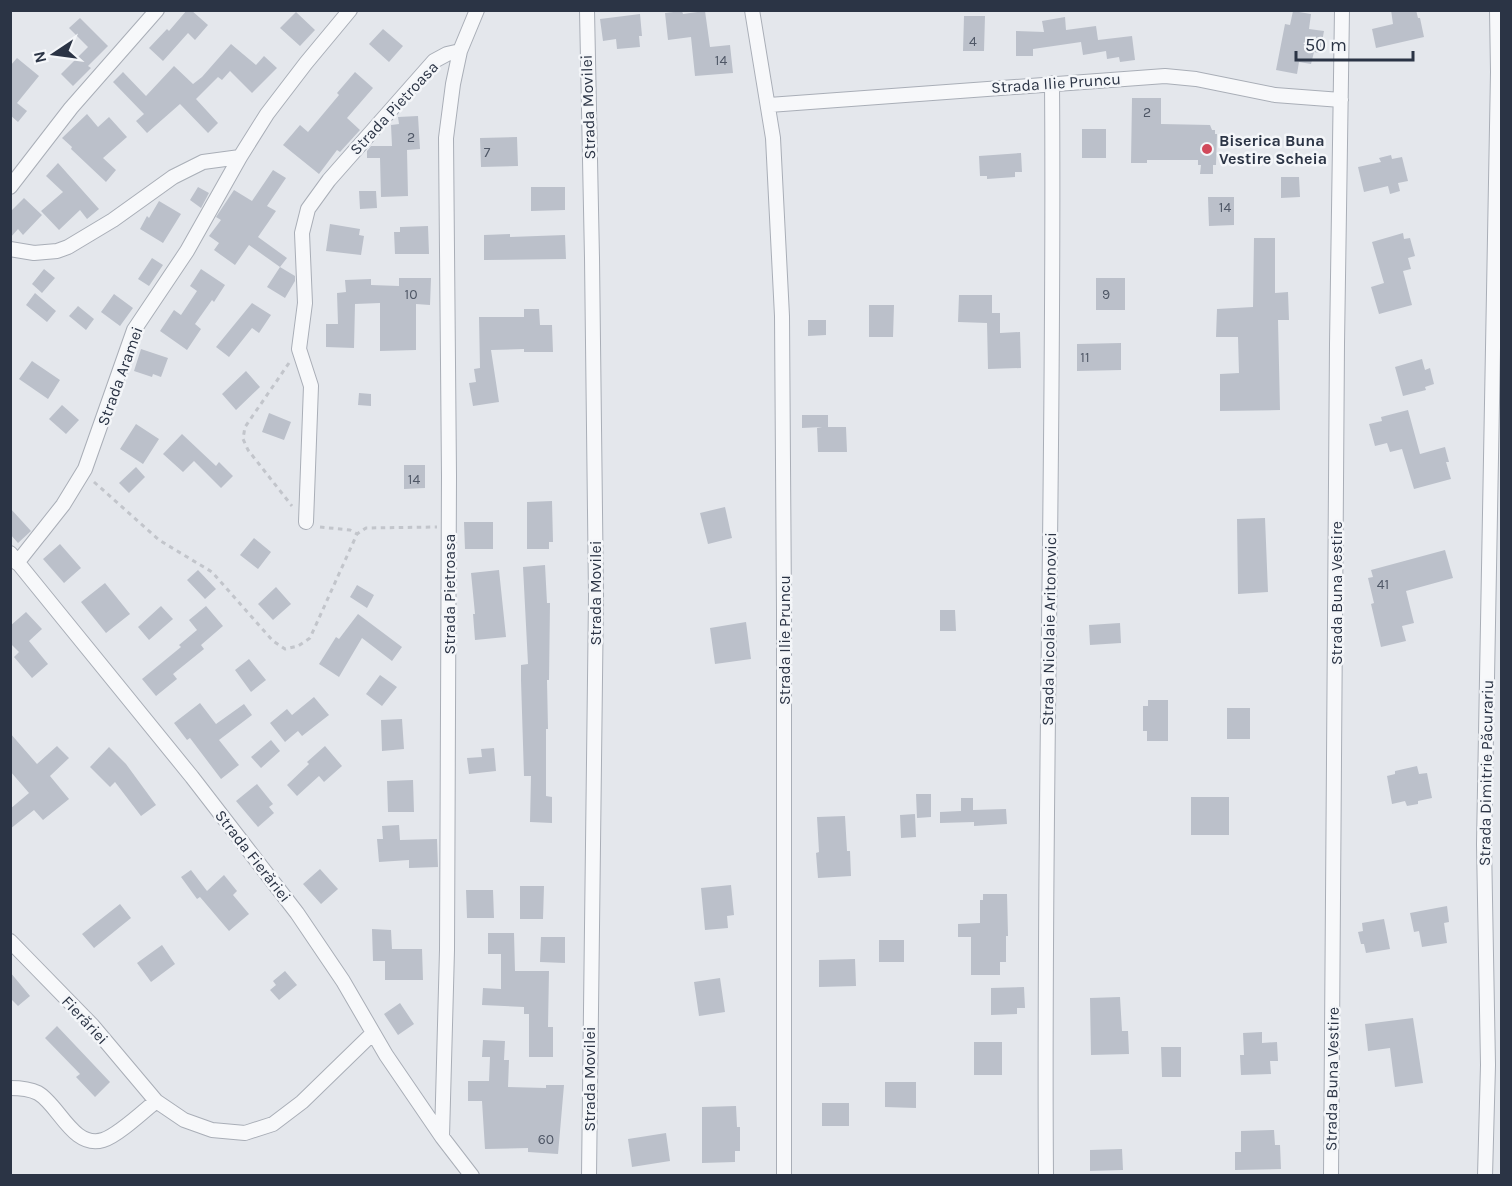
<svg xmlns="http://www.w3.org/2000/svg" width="1512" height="1186" font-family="Karla,sans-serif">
	<rect width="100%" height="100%" fill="#e4e7ec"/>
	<path fill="#bbc0ca" d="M187 10H191L208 25 195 40 188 33 163 61 149 48 167 29 169 31Z
		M1391 10H1416L1418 18H1420L1424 37 1376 48 1372 29 1393 24Z
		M682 11 683 14 705 11 710 47 730 45 733 73 695 76 691 37 668 40 665 13Z
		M1293 11 1311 14 1309 29 1324 31 1320 53 1314 52 1311 64 1299 62 1297 74 1276 70 1285 24 1290 25Z
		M296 12 315 30 300 46 280 28Z
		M640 14 642 36H639L640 47 617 49 616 39 603 41 600 19Z
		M964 16H985L984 51H963Z
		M1065 17 1066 30 1096 26 1098 40 1132 36 1135 60 1120 62 1119 57 1107 59 1106 51 1083 55 1081 42 1033 49V56H1016V31L1044 32 1042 21Z
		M80 18 108 46 88 66 91 68 73 86 61 74 88 47 69 28Z
		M383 29 403 46 389 62 369 44Z
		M231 44 256 65 264 56 277 68 252 93 230 71 222 80 218 77 196 99 218 123 208 133 180 104 147 133 136 121 144 114 113 82 123 72 146 96 174 66 193 84 202 77Z
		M17 58 39 76 17 103 27 111 18 122 10 115V66Z
		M355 72 373 88 347 118 360 130 340 152 337 150 319 174 283 145 300 125 308 132 339 95 337 93Z
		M1132 98H1161V124L1210 125 1212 130H1215V134H1217L1216 165H1213V174H1200L1201 165H1198V160H1147V163H1131Z
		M87 114 98 127 109 117 127 137 103 158 116 170 106 182 71 149 72 147 62 138Z
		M418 116 420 149 407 150 408 196 381 197 380 158H367V151L371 146H392L391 125 399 124 398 117Z
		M1082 129H1106V158H1082Z
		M517 137 518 166 481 167 480 138Z
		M1021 153 1022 172H1015V177L987 179V176H980L979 156Z
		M1391 155 1392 159 1402 157 1408 181 1398 183 1400 191 1390 194 1388 186 1364 192 1358 167 1381 162 1379 158Z
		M58 163 99 209 87 219 80 210 59 230 41 211 63 192 46 176Z
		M273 170 286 178 267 206 276 211 258 237 287 258 280 267 295 276V281L285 298 267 287 280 267 249 245 235 265 214 250 219 243 209 236 221 220 216 217 234 190 252 201Z
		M1281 177H1299L1300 197 1281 198Z
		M198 187 209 193 201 208 190 200Z
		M531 187H565V210L531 211Z
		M359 191H376L377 208 360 209Z
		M1208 197H1234V225L1209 226Z
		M24 198 42 215 23 235 18 229 10 238V212Z
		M159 201 181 214 163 243 140 229 147 216 149 218Z
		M330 224 360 229 359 235 364 236 361 255 326 251Z
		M428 226 429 254H395L394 232H400V227Z
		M1403 233 1404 239 1410 238 1415 256 1408 258 1411 269 1403 271 1412 305 1379 314 1371 287 1384 283 1372 242Z
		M510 234V237L565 235 566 259 484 260V235Z
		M1254 238H1275V293L1288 292 1289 320H1278L1280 410 1220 411V374L1239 373 1238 337H1216L1217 309 1253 307Z
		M152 258 163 265 149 286 138 279Z
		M44 269 55 278 42 293 32 284Z
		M201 269 225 285 214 302 212 300 195 324 201 329 187 350 160 331 174 310 181 315 197 291 190 286Z
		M399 278H431L430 305 416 304V350L380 351V303L355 304 354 348 326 347V324H338L337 293 346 292 345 280 371 279V285L399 286Z
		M1096 278H1125V310H1096Z
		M35 293 56 311 47 322 26 305Z
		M114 294 133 308 120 326 101 312Z
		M959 295H992V313H1000V333L1020 332 1021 368 988 369 987 323 958 322Z
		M252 303 271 315 259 333 252 328 229 357 216 347Z
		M869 305H894L893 337H869Z
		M78 306 94 319 86 330 69 316Z
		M524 309H539L540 325H552L553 352H524V349L491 350 499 402 473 406 469 383 476 382 474 369 480 368 479 317H524Z
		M808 320H826V335L808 336Z
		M1121 343V370L1077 371V344Z
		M141 349 168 358 161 377 153 374 152 377 134 371Z
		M1422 359 1425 370 1430 368 1434 384 1425 387 1426 390 1403 396 1395 367Z
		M32 361 60 380 48 399 19 379Z
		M246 371 260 387 236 410 222 394Z
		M359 393 371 394V406L358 405Z
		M62 405 79 420 66 434 49 419Z
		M1408 410 1420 454 1445 447 1449 462H1446L1451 479 1414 489 1402 449 1390 452 1387 443 1375 446 1369 424 1382 421 1381 417Z
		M269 413 291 422 284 440 262 432Z
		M802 415H828V427H846L847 452H818L817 428 822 427 802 428Z
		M136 424 159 439 143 464 120 449Z
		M182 434 216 466 219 462 233 476 221 488 194 461 183 472 163 454Z
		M404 465H425V488L404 489Z
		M136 467 145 477 129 493 119 483Z
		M552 501 553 542H549V549H527V502Z
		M725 507 732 538 708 544 700 513Z
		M10 508 31 531 18 543 10 534Z
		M1265 518 1268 592 1238 594 1237 519Z
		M464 522H493V549H465Z
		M254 538 271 552 258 569 240 555Z
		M60 544 81 568 64 583 43 559Z
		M1445 550 1453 578 1406 591 1414 623 1402 626 1406 641 1381 647 1371 604 1374 603 1368 578 1373 577 1371 570Z
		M545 565 547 603H550L549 680H547L548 729H546V796L552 797V823L530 822 531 776H524L521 680V665L528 664 523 567Z
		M198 570 216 589 205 599 187 580Z
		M499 570 506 637 475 640 473 614H475L471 573Z
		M105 583 130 614 106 633 81 602Z
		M357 585 374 595 367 608 350 597Z
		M276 587 291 604 273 620 258 604Z
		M161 606 173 619 149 640 138 627Z
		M206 606 223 626 201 645 204 649 173 674 177 679 156 696 142 679 181 647 179 645 197 630 189 620Z
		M940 610H955L956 631H940Z
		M26 612 42 629 29 641 48 664 32 678 14 657 19 652 10 643V626Z
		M358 614 402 647 392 661 362 638 339 677 319 664 336 637 339 639Z
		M746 622 751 659 715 664 710 628Z
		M1120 623 1121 643 1090 645 1089 625Z
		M249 659 266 680 251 692 235 670Z
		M380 675 397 687 382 706 366 694Z
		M314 697 329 715 302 736 298 731 285 742 270 723 287 709 292 715Z
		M1148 700H1168V741H1147V731H1143V706H1148Z
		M200 703 216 724 244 704 252 715 219 740 239 765 221 779 190 738 187 740 174 723Z
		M1227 708H1250V739H1227Z
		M402 719 404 749 382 751 381 720Z
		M10 733 37 764 57 746 69 758 50 776 69 799 43 820 34 810 10 829V809L29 793 10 771Z
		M271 740 280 751 261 768 251 757Z
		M325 746 342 766 324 782 319 776 297 796 287 785 309 764 307 762Z
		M109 747 126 764 156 805 141 816 115 782 110 787 90 767Z
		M494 748 496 771 469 774 467 758 482 757 481 749Z
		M1417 766 1419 774 1427 773 1432 798 1418 801V804L1407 806 1405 801 1392 804 1387 776 1395 774V771Z
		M413 780 414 812H388L387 781Z
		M257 784 273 804 269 807 274 813 258 827 236 801Z
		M916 794H931V817L917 818Z
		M1191 797H1229V835H1191Z
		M961 798H973V810L1006 809 1007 824 974 826V822L940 823V812L961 811Z
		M915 814 916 837 901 838 900 815Z
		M845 816 847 851H850L851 876 818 878 816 853 819 852 817 817Z
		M399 825 400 840 437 839 438 867 409 868V860L379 862 377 839H383L382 826Z
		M320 869 338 889 321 904 303 884Z
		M191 870 207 891 224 875 237 891 233 895 249 914 229 931 200 897 197 899 181 877Z
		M731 885 734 915 727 916 728 928 705 930 701 888Z
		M520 886H544L543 919H520Z
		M466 890H493L494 918H467Z
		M983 894H1007L1008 936H1006V962H1000V975H971V937H958V924L980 923V900H983Z
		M120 904 131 918 94 948 82 934Z
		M1447 906 1449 922 1444 923 1447 943 1422 947 1419 931 1414 932 1410 913Z
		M1384 919 1390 949 1366 953 1364 944H1361L1358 932 1363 931 1362 923Z
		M372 929 391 930 392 949H422L423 980H385V961H373Z
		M488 933H514L515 971H549L548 1027H553V1057H529V1014H524V1007L482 1005 483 988 501 989V954H488Z
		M541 937H565V963L540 962Z
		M879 940H904V962H879Z
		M162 945 175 964 151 982 137 963Z
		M855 959 856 986 819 987V960Z
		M285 971 297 985 279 1000 270 990 276 985 273 981Z
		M10 972 30 996 18 1006 10 998Z
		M720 978 725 1012 699 1016 694 982Z
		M1024 987 1025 1008H1017V1014L991 1015V988Z
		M1120 997 1122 1031H1128L1129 1054 1091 1055 1090 998Z
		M400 1003 414 1024 398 1035 384 1014Z
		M1413 1018 1423 1083 1395 1087 1390 1048 1368 1051 1365 1024Z
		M57 1026 110 1082 95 1097 76 1077 80 1074 45 1038Z
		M1262 1032V1043L1277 1042 1278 1061H1270L1271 1074 1241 1075 1240 1055H1244L1243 1033Z
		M483 1040 505 1041 504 1060H509L508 1087 546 1088V1085H564L558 1154 528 1152V1148L485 1149 482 1101H468V1081H489L490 1057H482Z
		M974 1042H1002V1075H974Z
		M1161 1047H1181V1077H1162Z
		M885 1082H916V1108L885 1107Z
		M822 1103H849V1126H822Z
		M736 1106 737 1127H740V1151H735V1162L702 1163V1107Z
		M1274 1130 1275 1145H1280L1281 1169 1235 1170V1152H1241V1131Z
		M666 1133 670 1161 632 1167 628 1139Z
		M1122 1149 1123 1170 1090 1171V1150Z"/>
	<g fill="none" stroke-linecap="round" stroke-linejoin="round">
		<defs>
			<path id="street" d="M587 10 592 258 596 596 589 1176
				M752 10 773 138 782 316 784 610V1176
				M769 105 1165 76 1196 79 1275 95 1341 100
				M10 187 71 108 157 10
				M10 249 34 253 57 251 68 247 113 220 173 177 203 162 240 157
				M306 522 311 386 299 349 305 303 302 233 308 209 329 180 434 61 447 54 460 51
				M10 553 192 777 297 913 343 981 386 1055 442 1137 472 1176
				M17 563 63 505 85 469 134 330 187 251 240 157 267 114 306 63 350 10
				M10 941 92 1025 156 1101 184 1120 212 1130 245 1133 273 1124 302 1102 373 1033
				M10 1088C19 1088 30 1089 38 1093 59 1105 73 1149 103 1140 117 1136 144 1111 156 1101
				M442 1137 447 950 449 476 446 138 453 84 460 51 477 10
				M1046 1176C1043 811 1055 447 1052 83
				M1331 1176 1337 344 1342 10
				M1485 1176 1488 1065 1484 844 1498 72 1497 10"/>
		</defs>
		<use href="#street" stroke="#a9aeb7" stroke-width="16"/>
		<path stroke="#c2c5cb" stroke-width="3" stroke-dasharray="4.5 4.5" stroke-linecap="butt" d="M289 363 245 427 243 439 248 450 292 506
			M94 482 159 540 212 572 273 641 285 649 298 646 310 638 357 534 366 528 437 527
			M320 527 350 530 357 534"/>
		<use href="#street" stroke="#f7f8fa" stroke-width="14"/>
	</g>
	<circle fill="#d1495b" stroke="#f4f6f9" stroke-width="2" cx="1207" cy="149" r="6"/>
	<g text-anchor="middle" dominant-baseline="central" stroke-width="5" stroke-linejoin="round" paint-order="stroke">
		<g font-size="14" fill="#4f5766">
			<text x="973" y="41">4</text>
			<text x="721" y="60">14</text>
			<text x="1147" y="112">2</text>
			<text x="411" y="137">2</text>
			<text x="487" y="152">7</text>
			<text x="1225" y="207">14</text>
			<text x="411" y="294">10</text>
			<text x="1106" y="294">9</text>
			<text x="1085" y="357">11</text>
			<text x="414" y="479">14</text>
			<text x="1383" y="584">41</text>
			<text x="546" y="1139">60</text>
		</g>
		<g font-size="16" fill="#2b3445" stroke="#f4f6f9">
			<text transform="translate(1056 83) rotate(-4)">Strada Ilie Pruncu</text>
			<text transform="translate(588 107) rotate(-92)">Strada Movilei</text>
			<text transform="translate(394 108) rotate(-47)">Strada Pietroasa</text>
			<text transform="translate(120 376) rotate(-70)">Strada Aramei</text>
			<text transform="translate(595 593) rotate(-90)">Strada Movilei</text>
			<text transform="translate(1336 593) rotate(-90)">Strada Buna Vestire</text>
			<text transform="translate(449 594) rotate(-90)">Strada Pietroasa</text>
			<text transform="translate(1049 629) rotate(-89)">Strada Nicolaie Aritonovici</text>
			<text transform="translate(784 640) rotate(-90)">Strada Ilie Pruncu</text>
			<text transform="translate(1486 773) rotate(-89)">Strada Dimitrie Păcurariu</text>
			<text transform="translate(253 856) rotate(52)">Strada Fierăriei</text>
			<text transform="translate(85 1020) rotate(47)">Fierăriei</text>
			<text transform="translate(589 1079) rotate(-90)">Strada Movilei</text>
			<text transform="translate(1332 1079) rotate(-89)">Strada Buna Vestire</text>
		</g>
		<g font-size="16" font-weight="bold" fill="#2b3445" stroke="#f4f6f9" text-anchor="start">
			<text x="1219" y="140">Biserica Buna<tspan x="1219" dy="18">Vestire Scheia</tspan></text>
		</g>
	</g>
	<rect width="1512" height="1186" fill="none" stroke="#2b3445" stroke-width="24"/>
	<g transform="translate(54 54) rotate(257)" stroke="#f4f6f9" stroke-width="4.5" paint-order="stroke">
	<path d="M0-4.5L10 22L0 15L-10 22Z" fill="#2b3445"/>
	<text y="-9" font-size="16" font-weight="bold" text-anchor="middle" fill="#2b3445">N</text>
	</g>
	<path d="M1296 51v9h117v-9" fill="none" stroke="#2b3445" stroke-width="3"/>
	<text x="1305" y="51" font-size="18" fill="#2b3445" stroke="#f4f6f9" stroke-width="4.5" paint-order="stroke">50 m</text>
</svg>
